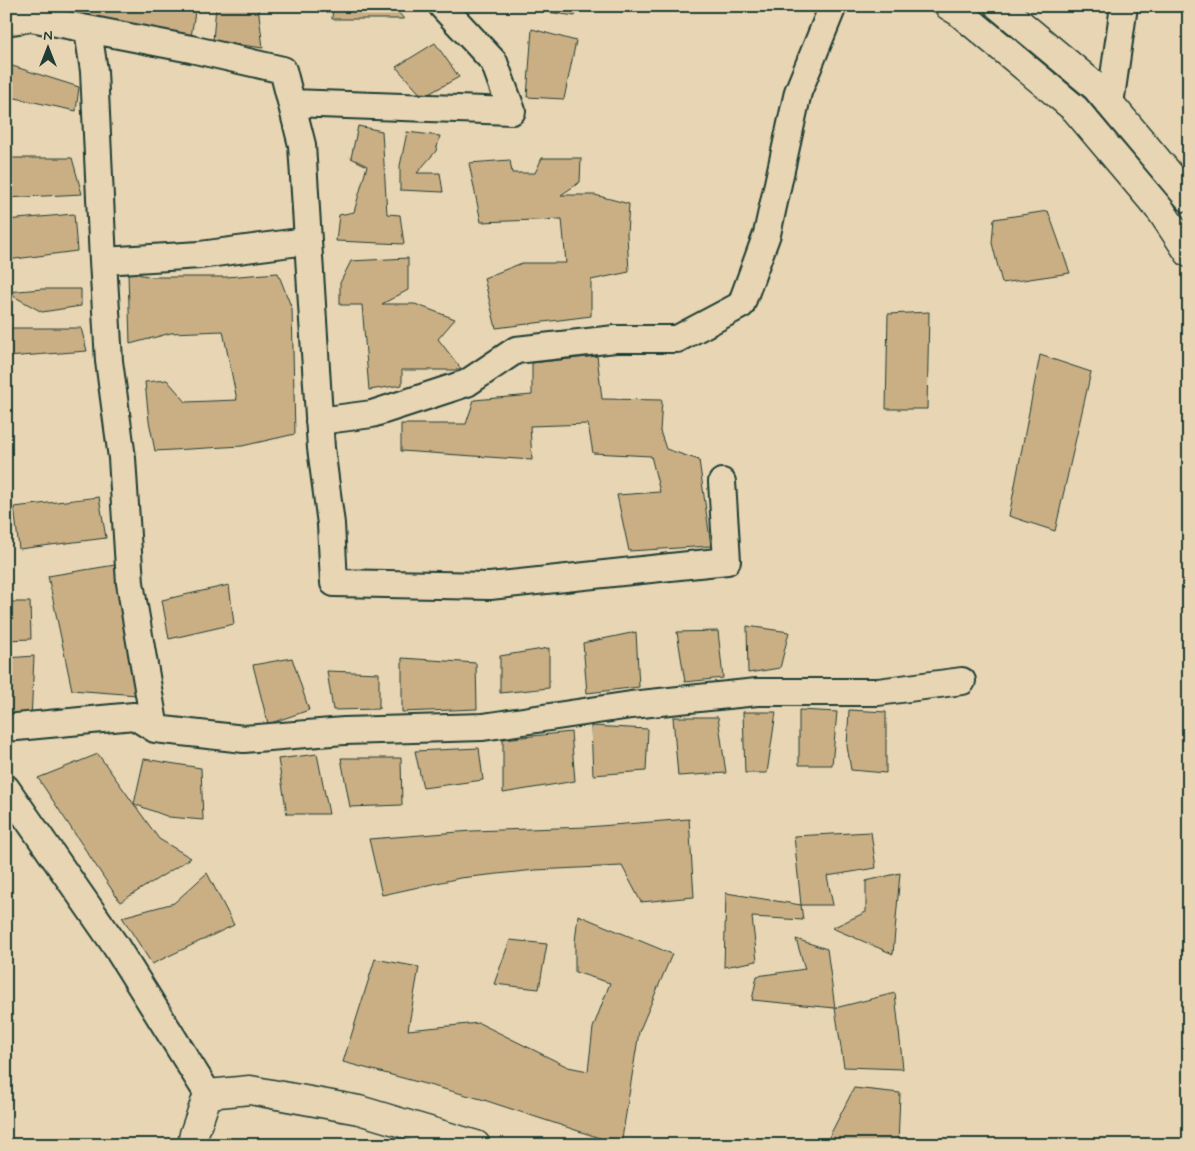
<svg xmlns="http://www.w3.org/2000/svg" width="1195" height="1151" font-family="Mynerve,sans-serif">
	<rect width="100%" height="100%" fill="#e8d5b3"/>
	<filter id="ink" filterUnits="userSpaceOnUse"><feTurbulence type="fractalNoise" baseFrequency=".02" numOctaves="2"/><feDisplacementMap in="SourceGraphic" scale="10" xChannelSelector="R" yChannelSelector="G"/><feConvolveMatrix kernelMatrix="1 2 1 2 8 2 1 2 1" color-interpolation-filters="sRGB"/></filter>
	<g filter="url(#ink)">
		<path fill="#caaf85" stroke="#1f3d34" d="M73 6H180L195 12 190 43 71 21Z
			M216 6H258L263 48 213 41Z
			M333 6H393L404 19H332Z
			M507 6H578L575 16Z
			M532 29 576 41 564 99 527 97Z
			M435 43 459 77 423 97 396 67Z
			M6 64 79 87 76 111 6 96Z
			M358 126 382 131 387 214 400 215 404 244 336 241 339 215 354 212 367 166 351 158Z
			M407 132 440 136 436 151 417 173H440L443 192 400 190V166Z
			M6 158H72L82 194 6 198Z
			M542 158H581L580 182 561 195H595L629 204 627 234 629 272 591 280V316L496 328 484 278 522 263H566L562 219 481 222 469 163 510 160 512 173H535Z
			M1048 211 1070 273 1002 283 992 243 994 219Z
			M74 214 77 251 7 260 6 220Z
			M408 258V290L382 304H415L455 319 438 339 462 370H402V385L369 390 362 305H340V283L351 261Z
			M128 272 152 277H226L278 273 292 309 295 434 242 446 155 451 149 421 145 382 167 380 186 402 237 400 223 331 171 333 130 344Z
			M42 289H81V306L42 312 6 292Z
			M929 312 927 409H886L888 314Z
			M7 328H81L87 351 7 357Z
			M1040 355 1091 372 1055 531 1009 516Z
			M597 356 602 399 662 400 660 431 666 449 699 460 711 546 629 551 617 495 660 492 651 456 593 453 588 424 530 426 532 460 401 451V424H466L474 400 532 395V363Z
			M99 497 106 538 19 549 14 507Z
			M115 565 137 695 72 690 48 576Z
			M229 585 234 624 169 639 162 600Z
			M6 602H30L31 639 6 640Z
			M747 626 789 632 780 668 748 673Z
			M718 631 723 678 685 682 677 632Z
			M636 632 639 687 587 693 583 643Z
			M549 648V688L500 693V656Z
			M34 656 31 720 6 723V673H11L7 658Z
			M292 658 309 710 268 724 253 665Z
			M402 658 476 663 477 709 402 712Z
			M327 671 379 673V709L333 710Z
			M799 710 837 712 832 765H799Z
			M849 710 886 712V773L851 770 847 746Z
			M743 712H776L767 773H745Z
			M673 717H718L726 773 678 776Z
			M591 726 648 729 646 771 593 775Z
			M571 732 575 781 503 793V739Z
			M479 748 483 780 423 788 415 751Z
			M98 754 159 839 191 858 120 902 38 778Z
			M317 754 329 814H287L278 759Z
			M341 758H401L402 805 350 807Z
			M144 759 201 768 203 820 169 817 134 804Z
			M689 819 694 897 641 902 622 866 535 870 460 878 382 895 369 839 472 831 587 827Z
			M871 832 876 868 827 876 833 905H801L794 836Z
			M207 873 234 925 152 964 122 917 174 903Z
			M900 873 893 954 832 928 866 912V881Z
			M726 893 801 905 803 920 752 917 757 961 724 967Z
			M578 915 672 954 639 1032 621 1145 481 1099 343 1062 375 959 419 967 408 1030 479 1023 568 1067 588 1071 593 1028 610 983 575 972V942Z
			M796 939 827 949 835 1008 752 1000 757 976 805 969Z
			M510 940 547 944 539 989 494 984Z
			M895 993 903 1069 844 1067 835 1008Z
			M854 1088 900 1093 898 1145H825Z"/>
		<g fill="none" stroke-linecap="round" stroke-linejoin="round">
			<defs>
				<path id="minor" d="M6 22 31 18 191 49 283 70 302 145 321 448 331 524 334 583 490 586 727 561 722 482
					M88 30 94 71 103 261
					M292 103 512 111 494 62 442 6
					M1110 104 1124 6
					M307 241 200 255 103 261 109 361 122 458 130 583 155 729 244 739 344 731 483 727 631 705 757 692H878L962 681
					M319 421 372 414 467 383 516 350 615 339H677L741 305 767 234 798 92 833 6
					M6 728 134 716 155 729
					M6 788 115 945 208 1094"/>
				<path id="tertiary" d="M192 1145 194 1134 208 1094 250 1090 359 1110 476 1145"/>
				<path id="trunk" d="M949 6 959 12 1075 109 1161 211 1189 253
					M999 6 1096 87 1189 198"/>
			</defs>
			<use href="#minor" stroke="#1f3d34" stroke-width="30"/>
			<use href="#tertiary" stroke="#1f3d34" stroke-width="31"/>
			<use href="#trunk" stroke="#1f3d34" stroke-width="31"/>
			<use href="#minor" stroke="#e8d5b3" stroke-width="26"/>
			<use href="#tertiary" stroke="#e8d5b3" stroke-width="28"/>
			<use href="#trunk" stroke="#e8d5b3" stroke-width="28"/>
		</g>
	</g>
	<rect width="1195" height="1151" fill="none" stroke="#e8d5b3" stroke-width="25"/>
	<rect x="12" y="12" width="1170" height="1126" fill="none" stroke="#1f3d34" stroke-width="2" filter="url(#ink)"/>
	<g transform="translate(48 48)" stroke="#e8d5b3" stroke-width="4" paint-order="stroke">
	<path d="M0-4L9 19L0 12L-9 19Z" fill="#1f3d34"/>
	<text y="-8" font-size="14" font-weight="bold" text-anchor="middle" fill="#1f3d34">N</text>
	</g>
</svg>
